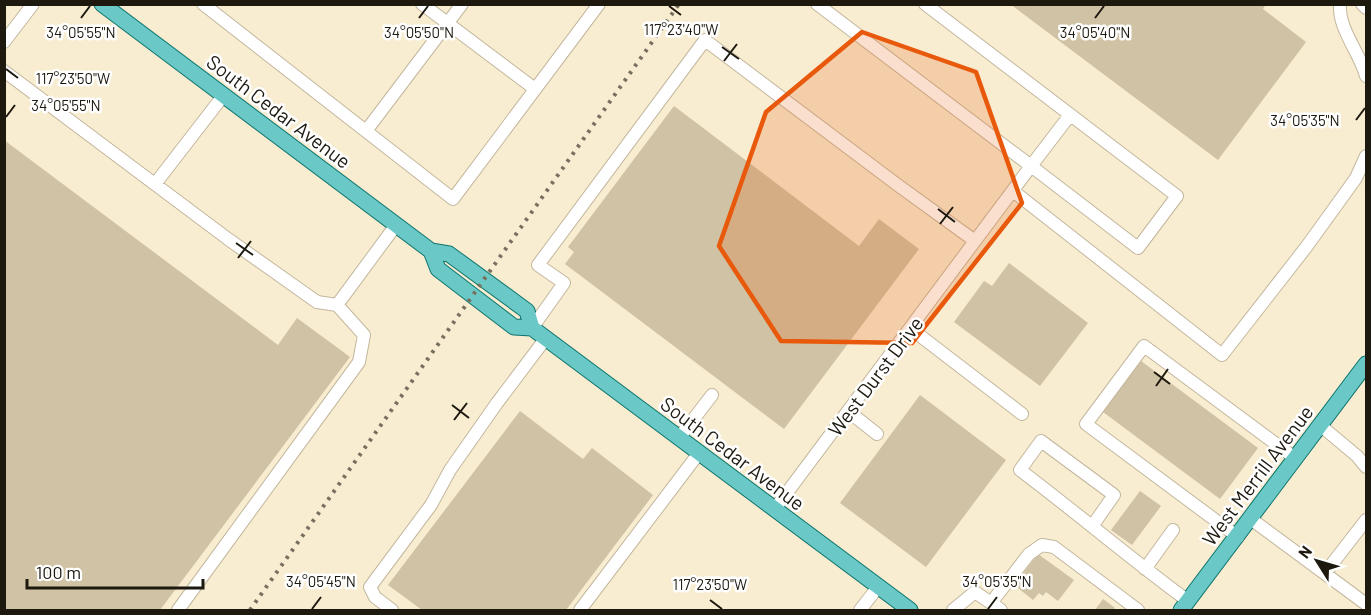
<svg xmlns="http://www.w3.org/2000/svg" width="1371" height="615" font-family="Barlow,sans-serif">
	<rect width="100%" height="100%" fill="#f8ecd1"/>
	<path fill="#d0c2a4" d="M1010 4H1266L1263 9 1306 42 1218 160Z
		M674 106 859 246 879 219 919 249 784 429 565 264 574 252 568 247Z
		M4 140 278 345 297 318 350 357 160 610H8L4 608Z
		M1009 263 1088 323 1040 386 954 322 984 281 992 286Z
		M1141 361 1258 448 1220 499 1103 412Z
		M920 395 1006 460 926 567 840 503Z
		M520 411 583 459 592 448 653 495 566 610H422L388 585Z
		M1140 491 1161 506 1132 545 1111 530Z
		M1038 554 1074 580 1058 601 1046 592 1043 596 1039 593 1033 600 1014 585Z
		M1103 599 1115 608 1113 610H1095Z"/>
	<g fill="none" stroke-linecap="round" stroke-linejoin="round">
		<defs>
			<path id="minor" d="M203 4 453 199 599 4
				M422 4 535 89
				M925 4 1177 196 1138 248 1031 166 1070 115
				M1340 4C1338 29 1360 53 1366 76
				M1362 4 1366 8
				M4 42 33 4
				M4 71 228 239 317 302 337 305 364 335 359 362 178 610
				M366 131 462 4
				M155 184 223 96
				M1013 191 1222 355 1307 246 1356 178 1366 156
				M337 305 396 225
				M532 328 564 283 538 265 705 40 899 186 975 241
				M910 328 1022 414
				M848 411 877 434
				M1320 425 1357 456 1366 467
				M679 438 712 395
				M774 510 1031 166 817 4
				M1251 519 1366 604
				M1093 525 1114 495 1041 441 1020 470C1077 513 1131 559 1188 601
				M1238 537 1086 424 1144 346 1295 458
				M1145 569 1173 530
				M1325 573 1366 520
				M991 603 1029 554 1042 545 1054 547 1138 610
				M392 610 375 597 370 587 431 505 450 470 497 403 546 338
				M580 610 699 453
				M860 610 878 587
				M953 610 975 592 1001 610"/>
			<path id="major" d="M102 4 431 251 438 269 472 295 514 327 532 328 910 610
				M431 251 449 254 527 311 532 328
				M1181 610 1366 364"/>
		</defs>
		<use href="#minor" stroke="#c3b79e" stroke-width="14"/>
		<use href="#major" stroke="#0e746d" stroke-width="17"/>
		<use href="#minor" stroke="#fff" stroke-width="12"/>
		<use href="#major" stroke="#6ac9c6" stroke-width="15"/>
		<path stroke="#77705f" stroke-width="4" stroke-dasharray="3 6" stroke-linecap="butt" d="M250 610 679 4"/>
	</g>
	<path fill="#e8590c" fill-opacity="0.2" stroke="#e8590c" stroke-width="4.5" stroke-linejoin="round" d="M862 32 976 72 1022 203 912 343 781 341 719 246 766 112Z"/>
	<path fill="none" stroke="#1d190f" stroke-width="2" d="M669 6 681 15M81 18 90 6M419 18 428 6M1095 18 1104 6M722 47 739 59M724 61 737 44M6 69 18 78M6 117 15 105M1356 120 1365 108M938 209 955 222M940 224 953 207M236 243 253 255M238 258 251 241M1154 372 1170 384M1156 386 1168 369M452 405 469 418M454 420 467 403M710 600 722 609M312 609 321 597M988 609 997 597"/>
	<g text-anchor="middle" dominant-baseline="central" stroke-width="5" stroke-linejoin="round" paint-order="stroke">
		<g font-size="20" fill="#1d190f" stroke="#fff">
			<text transform="translate(279 111) rotate(37)">South Cedar Avenue</text>
			<text transform="translate(875 376) rotate(-53)">West Durst Drive</text>
			<text transform="translate(733 453) rotate(37)">South Cedar Avenue</text>
			<text transform="translate(1257 475) rotate(-53)">West Merrill Avenue</text>
		</g>
	</g>
	<g font-size="15" text-anchor="middle" fill="#1d190f" stroke="#fff" stroke-width="5" stroke-linejoin="round" paint-order="stroke">
		<text x="681" y="35">117°23'40"W</text>
		<text x="81" y="38">34°05'55"N</text>
		<text x="419" y="38">34°05'50"N</text>
		<text x="1095" y="38">34°05'40"N</text>
		<text x="73" y="84">117°23'50"W</text>
		<text x="66" y="111">34°05'55"N</text>
		<text x="1305" y="126">34°05'35"N</text>
		<text x="321" y="587">34°05'45"N</text>
		<text x="997" y="587">34°05'35"N</text>
		<text x="710" y="590">117°23'50"W</text>
	</g>
	<rect width="1371" height="615" fill="none" stroke="#1d190f" stroke-width="12"/>
	<g transform="translate(1317 561) rotate(307)" stroke="#ffffff" stroke-width="4.5" paint-order="stroke">
	<path d="M0-4.5L10 22L0 15L-10 22Z" fill="#1d190f"/>
	<text y="-9" font-size="16" font-weight="bold" text-anchor="middle" fill="#1d190f">N</text>
	</g>
	<path d="M27 579v9h176v-9" fill="none" stroke="#1d190f" stroke-width="3"/>
	<text x="36" y="579" font-size="18" fill="#1d190f" stroke="#ffffff" stroke-width="4.5" paint-order="stroke">100 m</text>
</svg>
